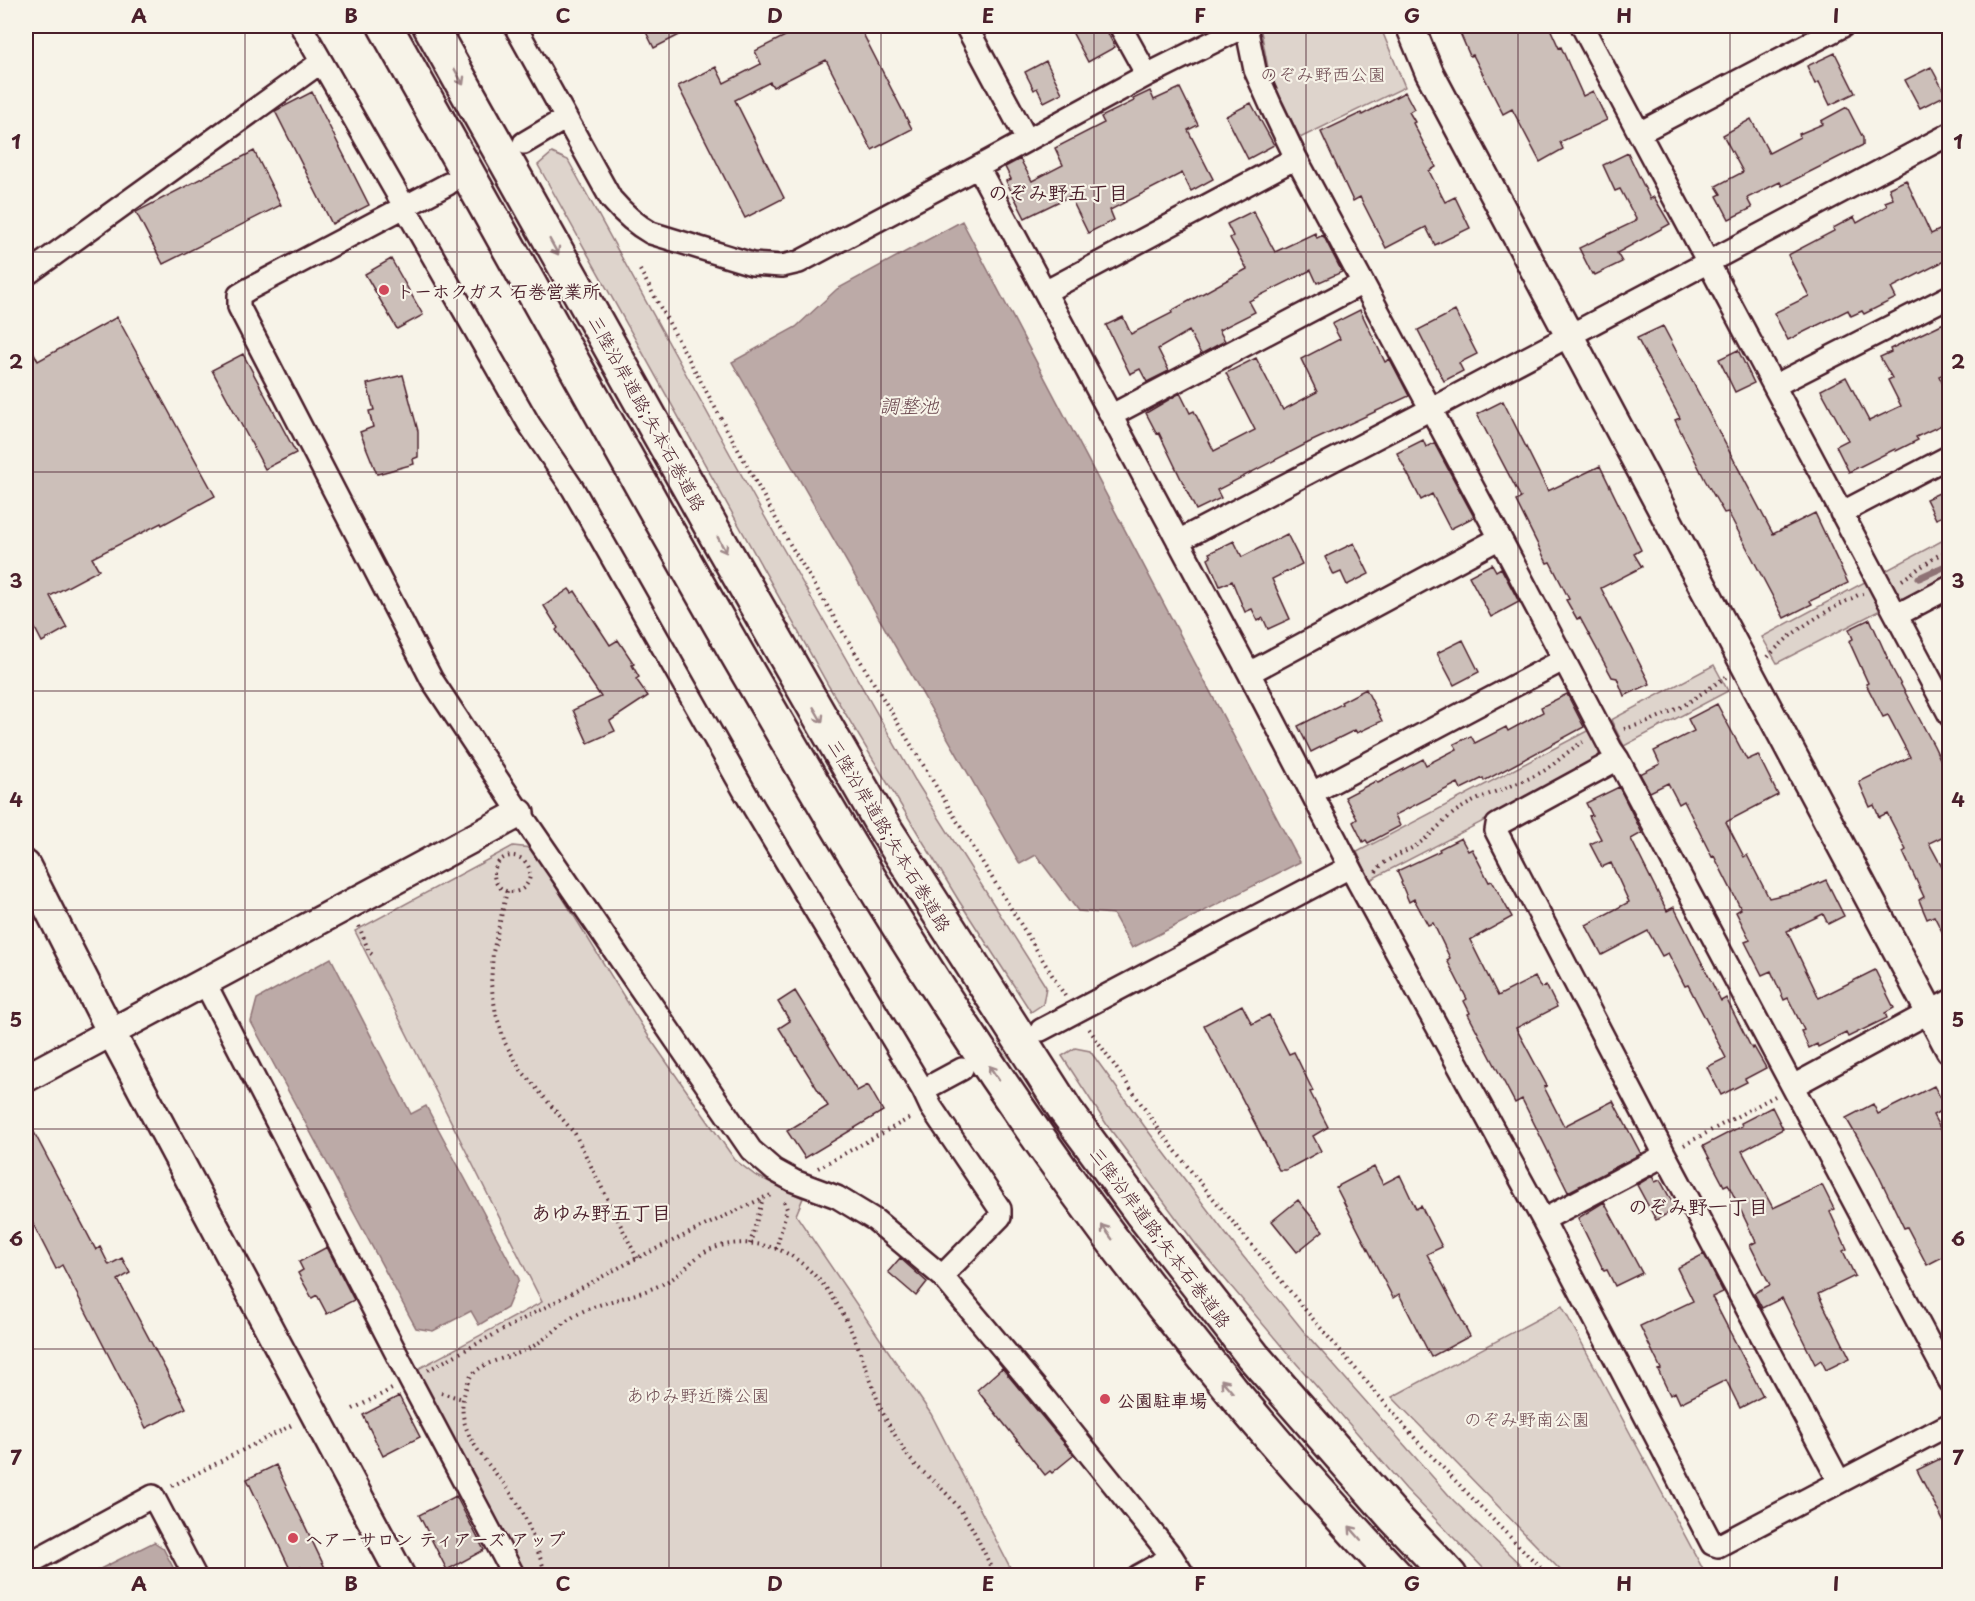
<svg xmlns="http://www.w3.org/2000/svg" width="1975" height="1601" font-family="'Playpen Sans','Klee One',sans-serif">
	<rect width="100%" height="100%" fill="#f7f3e8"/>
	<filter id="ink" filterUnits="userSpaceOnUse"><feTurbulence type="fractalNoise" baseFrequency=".0167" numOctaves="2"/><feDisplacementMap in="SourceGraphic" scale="12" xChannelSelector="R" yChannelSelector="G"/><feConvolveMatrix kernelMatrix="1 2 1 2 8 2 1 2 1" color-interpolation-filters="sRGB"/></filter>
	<g filter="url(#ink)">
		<path fill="#ded4cc" stroke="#947a7c" stroke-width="1.5" d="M1260 26H1380L1405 87 1300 138 1269 73Z
			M552 153 568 160 757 503 915 780 1046 987 1043 1004 1031 1012 959 901 828 685 538 165Z
			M1949 537V575L1777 663 1762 637Z
			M1714 665 1728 691 1624 746 1611 720Z
			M1589 730 1600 750 1597 762 1370 880 1357 852Z
			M513 846 532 848 649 1037 735 1160 755 1175 803 1198 796 1215 931 1414 1014 1575H524L416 1370 542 1302 355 931Z
			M1075 1048 1090 1051 1145 1127 1238 1250 1306 1334 1454 1501 1531 1575H1490L1406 1489 1289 1355 1197 1246 1107 1125 1062 1056Z
			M1562 1306 1706 1575H1565L1392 1397Z"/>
		<path fill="#bcaaa7" stroke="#8e7275" stroke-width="1.5" d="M962 221 1300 862 1132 948 1113 914 1078 911 1036 855 1020 864 732 362 796 327 837 289Z
			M331 958 411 1114 426 1106 519 1279 507 1308 479 1325 471 1311 433 1331 416 1328 251 1022 257 999Z
			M154 1542 163 1548 177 1575H88Z"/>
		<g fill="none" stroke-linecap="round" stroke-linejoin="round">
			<path stroke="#8e7275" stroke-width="7" d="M1919 578 1950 564"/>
		</g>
		<path fill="#ccbfb9" stroke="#4a1f2b" stroke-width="1.5" d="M643 26H697L654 48Z
			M805 26H859L912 129 872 150 826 60 773 87 770 82 735 100 784 198 745 218 678 86 716 67 724 83 761 64 755 51Z
			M1069 26H1104L1115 47 1088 62Z
			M1457 26H1549L1559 48 1561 47 1583 96 1593 91 1607 120 1560 142 1563 149 1540 162 1512 109 1503 114 1473 55 1470 56Z
			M1835 53 1855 93 1830 105 1819 82 1815 84 1807 66Z
			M1046 61 1062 93 1044 102 1037 88 1034 90 1025 72Z
			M1931 67 1946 95 1920 108 1905 80Z
			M1180 88 1198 125 1188 130 1213 179 1191 191 1182 173 1110 210 1114 220 1088 233 1070 196 1025 218 1006 181 1011 179 1005 167 1020 159 1032 181 1063 165 1055 148 1104 123 1101 117 1134 101 1133 99 1150 91 1154 100Z
			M312 92 369 205 332 224 275 111Z
			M1405 92 1414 109 1409 112 1415 122 1413 123 1436 167 1429 171 1445 202 1455 197 1470 228 1435 245 1426 227 1386 248 1360 197 1353 201 1321 132 1361 113 1362 115Z
			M1251 103 1274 145 1248 159 1226 116Z
			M1847 107 1863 138V145L1782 186 1780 182 1747 198 1752 208 1729 219 1717 196 1721 194 1716 186 1743 172 1723 135 1751 119 1769 153 1800 137 1799 134 1823 124 1821 121Z
			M254 151 281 205 163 264 136 212Z
			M1628 153 1650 199 1654 197 1670 224 1617 253 1622 262 1595 275 1594 273 1592 274 1579 248 1634 222 1636 219 1620 189 1615 191 1603 165Z
			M1906 180 1931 234 1950 225V258L1891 288 1896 298 1864 314 1862 311 1851 316 1848 310 1788 340 1774 313 1809 296 1788 255 1834 231 1833 228 1854 217 1857 223 1887 206 1885 202 1893 199 1889 188Z
			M1253 211 1275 252 1315 233 1317 238 1323 235 1342 272 1317 283 1311 270 1249 301 1255 312 1219 330 1225 341 1201 354 1189 331 1158 349 1169 371 1147 382 1140 369 1130 374 1106 325 1123 317 1131 334 1172 313 1171 311 1245 270 1247 269 1230 238 1233 236 1227 224Z
			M391 259 423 315 397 329 365 274Z
			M1360 310 1385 362 1390 359 1409 396 1308 443 1217 490 1221 498 1196 510 1159 433 1157 434 1146 413 1180 393 1190 413 1194 411 1214 451 1255 430 1226 373 1256 358 1283 410 1317 392 1301 359 1340 339 1332 324Z
			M1455 311 1477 354 1459 363 1463 371 1444 381 1418 330Z
			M117 317 215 496 162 525 161 523 92 558 99 570 50 596 67 628 42 642 26 611V337L38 361Z
			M1950 320V371L1939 376 1950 398V421L1916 437 1918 440 1896 451 1895 449 1849 472 1836 446 1848 440 1821 390 1846 377 1869 421 1901 406 1888 380 1892 378 1880 357 1891 352 1890 349Z
			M1663 326 1773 534 1815 513 1848 583 1810 601 1812 604 1784 618 1728 512 1724 513 1705 480 1675 420 1680 418 1637 338Z
			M1738 350 1754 383 1735 392 1719 359Z
			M243 354 296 453 265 469 212 370Z
			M403 375 418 431V457L413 459 414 464 377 474 360 432 373 427 369 411 374 410 367 384Z
			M1503 401 1548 491 1600 466 1641 550 1634 554 1642 567 1601 588 1650 684 1624 696 1617 678 1612 677 1580 618 1577 619 1566 600 1569 599 1550 562 1547 563 1516 501 1521 498 1477 414Z
			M1423 440 1426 447 1434 443 1474 517 1450 529 1432 494 1421 500 1397 453Z
			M1950 488V513L1936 519 1926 499Z
			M1287 534 1302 564 1272 579 1290 619 1268 629 1263 618 1258 621 1252 609 1245 612 1232 581 1220 586 1208 559 1211 557 1209 553 1234 541 1242 557Z
			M1354 543 1369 574 1347 585 1341 572 1334 575 1325 557Z
			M1492 564 1496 571 1501 568 1519 602 1491 617 1469 576Z
			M569 589 572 593 575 591 610 645 618 640 634 664 632 665 639 677 636 679 648 696 610 721 615 731 588 743 573 710 601 697 556 630 558 628 544 606Z
			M1870 619 1893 670 1934 746 1950 780V833L1929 843 1950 882V947L1934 916 1927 919 1919 900 1924 897 1903 852 1906 850 1887 813 1879 817 1874 805 1870 807 1859 782 1910 757 1888 715 1883 717 1866 684 1868 683 1849 641 1853 639 1849 629Z
			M1463 640 1479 672 1454 685 1437 653Z
			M1366 689 1382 721 1357 733 1355 730 1311 752 1298 726 1342 704 1341 702Z
			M1567 694 1584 727 1484 781 1483 778 1461 789 1458 783 1395 815 1400 826 1368 843 1366 840 1363 842 1353 822 1357 819 1345 797 1376 781 1378 783 1423 759 1426 765 1457 749 1454 744 1471 736 1475 743 1506 727 1508 731 1543 712 1541 707Z
			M1717 704 1747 760 1758 755 1778 795 1726 822 1744 857 1747 855 1769 898 1804 890 1826 880 1844 916 1828 924 1823 914 1787 931 1819 998 1875 970 1894 1008 1885 1013 1887 1018 1848 1037 1846 1033 1818 1047 1817 1044 1809 1048 1801 1031 1804 1030 1788 998 1784 1000 1771 971 1762 975 1745 942 1750 940 1736 912 1741 909 1714 856 1712 857 1684 801 1679 804 1668 783 1650 792 1640 774 1660 764 1654 751 1694 731 1688 719Z
			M1619 787 1642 833 1631 839 1667 911 1674 907 1721 1001 1726 998 1752 1049 1754 1047 1766 1068 1745 1079 1747 1082 1721 1095 1707 1067 1726 1058 1688 985 1685 986 1668 953 1662 956 1648 931 1602 955 1586 925 1629 902 1611 863 1602 867 1590 844 1601 839 1589 816 1592 815 1586 803Z
			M1461 838 1468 851 1472 849 1489 882 1492 881 1512 917 1470 940 1498 996 1535 977 1541 988 1546 985 1557 1007 1516 1028 1547 1086 1544 1087 1564 1126 1613 1101 1641 1154 1568 1192 1522 1099 1515 1103 1468 1014 1470 1013 1464 1001 1467 999 1447 960 1450 958 1433 923 1428 925 1414 899 1409 902 1401 883 1402 882 1397 871 1440 851 1439 849Z
			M795 991 857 1091 868 1085 883 1111 805 1158 787 1131 828 1106 779 1028 790 1021 778 1002Z
			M1242 1005 1252 1024 1269 1015 1289 1054 1294 1052 1313 1091 1310 1092 1328 1127 1313 1136 1321 1151 1286 1170H1279L1204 1025Z
			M1934 1086 1946 1108 1933 1115 1950 1147V1253L1927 1265 1907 1227 1904 1228 1875 1168 1846 1118 1873 1104 1878 1114Z
			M1772 1107 1783 1129 1742 1151 1773 1208 1822 1185 1834 1209 1830 1212 1847 1249 1843 1251 1855 1276 1818 1294 1850 1358 1826 1370 1821 1360 1815 1364 1782 1298 1762 1308 1754 1293 1770 1285 1750 1245 1756 1242 1728 1184 1724 1186 1703 1146 1742 1126 1741 1123Z
			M26 1117 96 1250 100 1247 109 1265 122 1258 130 1273 118 1280 186 1408 146 1428 62 1265 56 1269 26 1210Z
			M1374 1167 1383 1184 1400 1175 1416 1209 1421 1206 1442 1247 1427 1254 1470 1336 1431 1357 1399 1294 1393 1298 1336 1187Z
			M1652 1176 1655 1182 1660 1180 1676 1209 1656 1220 1637 1185Z
			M1298 1200 1323 1231 1297 1252 1272 1221Z
			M1604 1202 1642 1273 1615 1286 1607 1270 1604 1271 1578 1218Z
			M327 1247 354 1300 327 1314 317 1295 312 1298 298 1273 303 1270 299 1262Z
			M1704 1254 1723 1292 1712 1297 1763 1396 1740 1408 1726 1380 1680 1403 1675 1392 1670 1395 1658 1370 1661 1369 1640 1326 1693 1301 1677 1268Z
			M900 1258 927 1282 916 1296 888 1272Z
			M1002 1368 1074 1455 1052 1473 1050 1471 1045 1475 977 1390Z
			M399 1396 420 1437 383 1456 363 1415Z
			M1950 1454V1534L1917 1470Z
			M276 1465 325 1568 310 1575H304L300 1567 291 1571 247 1479Z
			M456 1496 484 1550 447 1570 419 1515Z"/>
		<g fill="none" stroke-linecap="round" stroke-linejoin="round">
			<path stroke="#d4c9c2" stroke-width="21" stroke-dasharray="21 10" stroke-linecap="butt" d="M974 1063 1032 1035"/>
			<defs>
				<path id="minor" d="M301 26 529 424 573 489 754 808 923 1090 931 1107 1000 1209V1217L942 1276
					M515 26 611 199C623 213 635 224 651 233L752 264 782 266 799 262 978 167 1249 673 1358 882 1543 1220 1712 1544 1718 1546 1950 1424
					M966 26 1027 140
					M1120 26 1147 75
					M1246 26 1255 70 1272 108 1296 158 1500 538 1611 749 1618 759 1950 1382
					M1582 26 1950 716
					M1639 133 1843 26
					M524 143 566 118
					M978 167 1147 75 1245 26
					M448 184 249 289 239 295V307L432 680 520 813 751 1150 774 1170 794 1181 837 1197 875 1220 942 1276 1045 1399 1172 1557 1184 1576
					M26 275 321 62
					M1045 292 1296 158
					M1774 386 1950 296
					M1112 415 1363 283
					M1841 513 1950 456
					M1178 541 1431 409 1950 134
					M1897 615 1950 587
					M1249 673 1500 538
					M1618 759 1497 825 1496 831 1665 1155 1839 1481
					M1312 793 1563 660
					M205 983 410 1380 514 1576
					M1041 1030 1350 867
					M1793 1086 1950 1001
					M923 1090 962 1069
					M1543 1220 1665 1155
					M26 1565 153 1496 195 1576
					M1138 1576 1172 1557"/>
				<path id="tertiary" d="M1410 26 1429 72 1950 1050
					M26 865 111 1032 401 1576
					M26 1078 520 813"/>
				<path id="motorway" d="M385 26C502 234 617 444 736 652 806 773 876 894 953 1011 1083 1212 1231 1402 1396 1576
					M430 26 721 544 880 821 1066 1111 1140 1211 1253 1356 1394 1517 1450 1576"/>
			</defs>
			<use href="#minor" stroke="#4a1f2b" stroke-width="26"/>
			<use href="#tertiary" stroke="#4a1f2b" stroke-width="32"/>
			<use href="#motorway" stroke="#4a1f2b" stroke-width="38"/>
			<path stroke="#4a1f2b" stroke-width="4" stroke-dasharray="1.5 4.5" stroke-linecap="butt" d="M640 270 788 541 957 821 1065 996
				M1902 580 1940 554 1950 551
				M1768 657C1793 629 1825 612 1858 595L1863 594
				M1624 729 1648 722 1683 706 1726 677
				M494 874a18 18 0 1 1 36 0a18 18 0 1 1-36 0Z
				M1376 872C1386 856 1406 854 1421 842 1433 833 1443 821 1455 812 1481 794 1511 788 1538 774 1555 766 1566 751 1583 742
				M507 891 493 952 491 984 496 1014 505 1043 521 1070 575 1134 637 1258
				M359 926 369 952 375 957
				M1089 1029 1158 1128 1194 1175 1307 1312 1419 1443 1502 1529 1549 1576
				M1684 1145 1775 1096
				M818 1168 912 1117
				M750 1244 763 1198 774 1194
				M776 1249 787 1209 784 1201
				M428 1370 637 1258 763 1198
				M441 1393 463 1399
				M353 1409 392 1389
				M172 1486 294 1424
				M547 1576C538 1554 529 1522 518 1504 499 1471 457 1441 463 1399 465 1392 467 1382 471 1376 484 1360 511 1358 528 1349 550 1338 565 1318 588 1309 615 1298 644 1295 670 1280 688 1269 695 1253 717 1247 741 1239 776 1244 796 1259 845 1295 859 1350 879 1404 886 1422 897 1438 907 1455 915 1467 931 1478 942 1489 959 1506 970 1522 980 1544 985 1554 991 1564 992 1576"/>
			<use href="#minor" stroke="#f7f3e8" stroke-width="21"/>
			<use href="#tertiary" stroke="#f7f3e8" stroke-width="27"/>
			<use href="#motorway" stroke="#f7f3e8" stroke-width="33"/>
		</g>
		<defs><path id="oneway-shaft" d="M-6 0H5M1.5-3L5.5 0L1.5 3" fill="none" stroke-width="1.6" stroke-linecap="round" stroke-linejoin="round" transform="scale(1.5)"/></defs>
		<g stroke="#a0898a">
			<use href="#oneway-shaft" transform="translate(459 77) rotate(61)"/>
			<use href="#oneway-shaft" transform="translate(554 247) rotate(61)"/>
			<use href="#oneway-shaft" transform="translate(722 545) rotate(61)"/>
			<use href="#oneway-shaft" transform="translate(818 715) rotate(60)"/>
			<use href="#oneway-shaft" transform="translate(994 1073) rotate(-124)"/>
			<use href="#oneway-shaft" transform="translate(1107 1232) rotate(-126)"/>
			<use href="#oneway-shaft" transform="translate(1227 1386) rotate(-131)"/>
			<use href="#oneway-shaft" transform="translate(1355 1533) rotate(-131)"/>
		</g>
	</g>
	<path fill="none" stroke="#4a1f2b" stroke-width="1.5" stroke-opacity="0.55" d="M245 26V1576M457 26V1576M669 26V1576M881 26V1576M1094 26V1576M1306 26V1576M1518 26V1576M1730 26V1576M26 252H1950M26 472H1950M26 691H1950M26 910H1950M26 1129H1950M26 1349H1950"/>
	<g fill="#d1495b" stroke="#f7f3e8" stroke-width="2">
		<circle cx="384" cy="290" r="6"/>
		<circle cx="1105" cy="1399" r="6"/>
		<circle cx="293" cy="1538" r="6"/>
	</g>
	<g text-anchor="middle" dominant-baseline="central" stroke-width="4.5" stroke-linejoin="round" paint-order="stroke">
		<g font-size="18" fill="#6f4c53" stroke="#f7f3e8">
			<text x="1323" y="73">のぞみ野西公園</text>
			<text x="698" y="1394">あゆみ野近隣公園</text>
			<text x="1527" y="1418">のぞみ野南公園</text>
		</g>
		<g font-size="18" font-weight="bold" fill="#4a1f2b" stroke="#f7f3e8" text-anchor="start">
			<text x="396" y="290">トーホクガス 石巻営業所</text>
			<text x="1117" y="1399">公園駐車場</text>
			<text x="305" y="1538">ヘアーサロン ティアーズ アップ</text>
		</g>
		<g font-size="18" fill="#4a1f2b" stroke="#f7f3e8">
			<text transform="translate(648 413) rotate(61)">三陸沿岸道路;矢本石巻道路</text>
			<text transform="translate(890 835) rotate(59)">三陸沿岸道路;矢本石巻道路</text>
			<text transform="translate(1161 1237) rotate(53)">三陸沿岸道路;矢本石巻道路</text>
		</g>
		<g font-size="20" font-weight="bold" fill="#4a1f2b" stroke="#f7f3e8">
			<text x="1058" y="192">のぞみ野五丁目</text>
			<text x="1698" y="1206">のぞみ野一丁目</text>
			<text x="601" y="1212">あゆみ野五丁目</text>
		</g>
		<g font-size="20" font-style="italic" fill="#6c4950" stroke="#f7f3e8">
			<text x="909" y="405">調整池</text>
		</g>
	</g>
	<rect width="1975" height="1601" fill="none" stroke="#f7f3e8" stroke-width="66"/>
	<rect x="33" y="33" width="1909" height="1535" fill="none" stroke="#4a1f2b" stroke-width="2"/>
	<g font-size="20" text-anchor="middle" font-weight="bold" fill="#4a1f2b">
		<text x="139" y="23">A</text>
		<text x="351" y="23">B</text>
		<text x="563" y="23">C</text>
		<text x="775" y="23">D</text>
		<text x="988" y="23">E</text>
		<text x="1200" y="23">F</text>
		<text x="1412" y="23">G</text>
		<text x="1624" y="23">H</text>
		<text x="1836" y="23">I</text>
		<text x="16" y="149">1</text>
		<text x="1958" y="149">1</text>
		<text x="16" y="369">2</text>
		<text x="1958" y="369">2</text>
		<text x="16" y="588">3</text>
		<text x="1958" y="588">3</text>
		<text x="16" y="807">4</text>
		<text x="1958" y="807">4</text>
		<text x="16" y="1027">5</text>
		<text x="1958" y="1027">5</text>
		<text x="16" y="1246">6</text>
		<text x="1958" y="1246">6</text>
		<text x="16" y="1465">7</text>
		<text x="1958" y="1465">7</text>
		<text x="139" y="1591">A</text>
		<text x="351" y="1591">B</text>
		<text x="563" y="1591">C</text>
		<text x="775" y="1591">D</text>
		<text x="988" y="1591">E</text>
		<text x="1200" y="1591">F</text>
		<text x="1412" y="1591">G</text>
		<text x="1624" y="1591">H</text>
		<text x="1836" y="1591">I</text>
	</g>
</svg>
